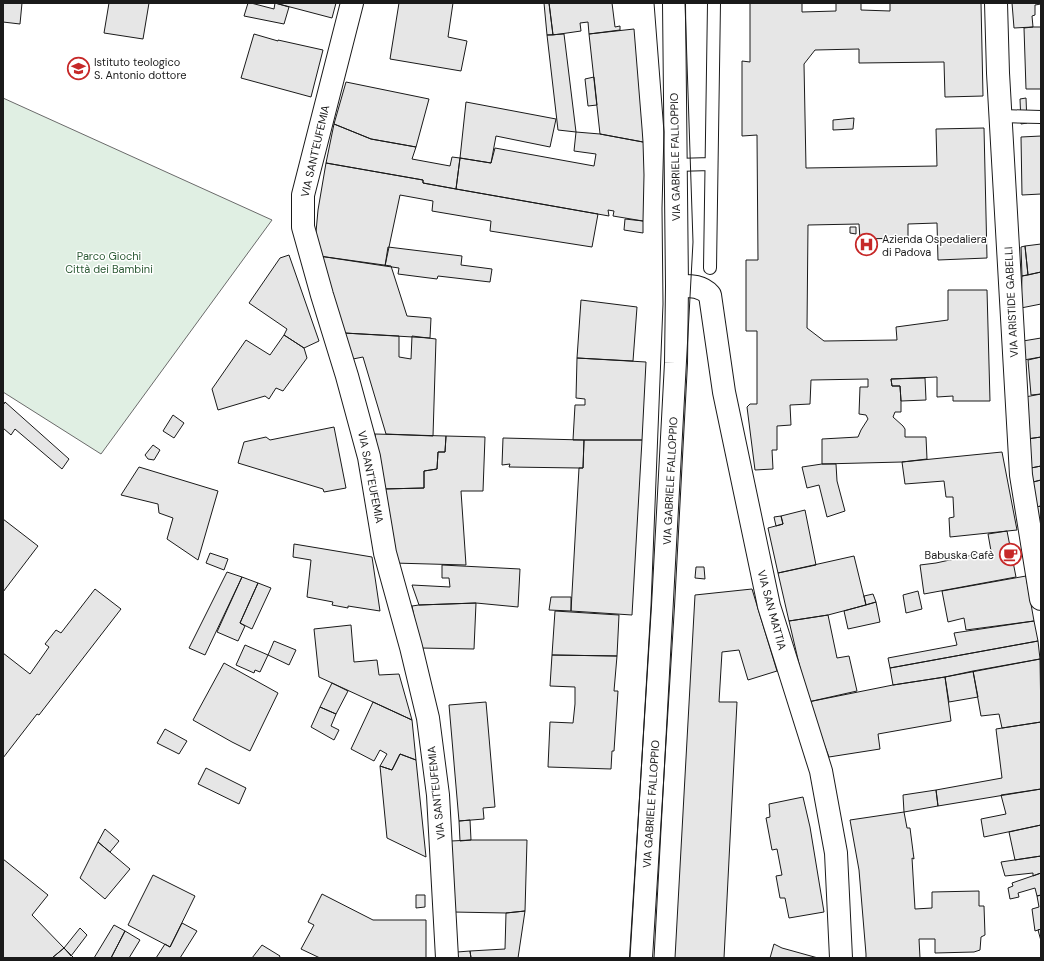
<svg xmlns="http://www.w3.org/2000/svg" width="1044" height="961" font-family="'DM Sans',sans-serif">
	<rect width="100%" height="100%" fill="#fff"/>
	<path fill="#e0efe3" stroke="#6a6a6a" d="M3 98 272 220 101 454 3 392Z"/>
	<path fill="#e6e6e6" stroke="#1a1a1a" d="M3 3H22L20 24 3 22Z
		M109 3H149L143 39 104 33Z
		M248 3H251L274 9 275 3 289 7 284 24 244 16Z
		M275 3H336L332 18Z
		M399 3H453L448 37 467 41 461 71 390 59Z
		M544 3H549L553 35H547Z
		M549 3H612L615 27 620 26V30L589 34 588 22 580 23 581 31 553 35Z
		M750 3H802V12L836 11V3H861V10L890 11V3H981L983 96 945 97 944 62 859 63V49L815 50 804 64 806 168 937 166 936 129 984 128 987 258 938 260 937 223 908 224V238L860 239 859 224 808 225 807 328 824 341 897 340 896 327 948 320V290H987L990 401H953V396L937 397V377L891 379 892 386H900L901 401V412H895L893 417 903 426 905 429V437H926L927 459 902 462 822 464V439L858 437 861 430 868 419 866 415 859 414 860 387H868V379L811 380 810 404 790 405 791 425 777 426V450H772L773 469 755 470 747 407 750 404H757V331H746V260H758L757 135 742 136V61L750 62Z
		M1012 3H1041V4L1035 5V15L1032 16 1033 27 1014 28Z
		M1033 27H1041V89H1026L1024 28Z
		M634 29 642 128 643 142 600 134 589 34Z
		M254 34 278 41V40L323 50 311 97 241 78Z
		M564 34 576 132 558 130 547 35Z
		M594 77 597 105 588 106 585 79Z
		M346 82 429 99 416 147 371 139 334 124Z
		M1026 98 1027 123 1021 124 1020 99Z
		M466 102 556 119 550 147 496 136 491 163 460 158Z
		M854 118 853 129 833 130V120Z
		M334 124 371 139 416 147 412 159 450 166 452 157 460 158 456 189 423 183V180L326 163Z
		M576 132 600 134 643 142 644 175 643 221 613 216 614 211 608 210 609 216 456 189 460 158 491 163 495 148 594 166 596 154 574 151Z
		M1041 136V194L1022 195 1021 137Z
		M326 163 423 180V183L456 189 598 214 592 247 490 231 491 221 432 211 433 201 400 195 385 266 319 256 315 243 318 210Z
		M625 219 643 221V233L624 230Z
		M850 227H856V234L850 233Z
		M1041 244V272L1028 275 1025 246Z
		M1025 246 1028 275 1022 276 1021 247Z
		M388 247 462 256 461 265 492 269 490 282 438 276 437 279 398 274 399 268 385 266Z
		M289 255 319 341 304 348 284 335 287 329 249 303 280 258Z
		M319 256 391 266 407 316 431 318 430 338 344 333Z
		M1041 272V304L1021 308 1022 276Z
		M581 300 637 307 633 361 577 358Z
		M344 333 399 336V357L411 359 412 336 436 339 433 436 386 434 363 357 353 359Z
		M284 335 304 348 307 358 283 391 276 388 269 399 265 396 218 410 212 389 246 340 270 355Z
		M1041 338V357L1018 361 1017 342Z
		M1041 357V394L1031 395 1028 360Z
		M577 358 646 362 642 440H573L575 405H585V399L576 398Z
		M925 378 926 400 901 401 900 386H892L891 379Z
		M1041 394V437L1027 439 1020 398Z
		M5 402 69 459 62 469 15 429 11 435 3 428V403L4 404Z
		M173 415 184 423 174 438 163 431Z
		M334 427 346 488 324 492 323 489 238 463 244 442 266 437 270 440Z
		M375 434 446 436 445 452H438L437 469 424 471V488L383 489Z
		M446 436 485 437 483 491H461L466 565 393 563 383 489 424 488V471L437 469 438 452H445Z
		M1041 437V466L1031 468 1027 439Z
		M503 438 584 440 583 468H579L509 467 510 464 502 465Z
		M584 440H642L632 615 571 611 579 468H583Z
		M153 445 160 450 154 460 148 459 145 455Z
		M1002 452 1017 530 950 537 949 518 954 517 953 497H946L944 481 905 484 902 462Z
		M822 464H836L837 481 845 511 827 517 819 485 807 488 802 467Z
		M1041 466V480L1033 482 1031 468Z
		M139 467 218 491 198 560 167 539 173 518 159 513 158 504 121 495Z
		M1041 480V506L1036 507 1033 482Z
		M1041 506V528H1039L1036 507Z
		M805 510 816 565 778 573 768 528 783 524 781 516Z
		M781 516 783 524 776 526 774 517Z
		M3 519 38 546 3 592Z
		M1007 531 1016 577 924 594 920 565 936 563 991 551 988 534Z
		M294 544 372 557 380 611 348 606V608L332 605 333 602 307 597 311 560 293 557Z
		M210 553 228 559 224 570 206 563Z
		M854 556 866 605 828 615 789 621 778 573Z
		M442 565 520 569 518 607 476 603 419 605 412 585 450 587 449 578H442Z
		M696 567H704L705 579 695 578Z
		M227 572 242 577 205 655 189 648Z
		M1026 576 1034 621 966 630 964 618 948 622 942 591Z
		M242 577 258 583 240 623 245 626 238 641 217 632Z
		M258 583 271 588 252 629 240 623Z
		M95 589 121 609 39 715 37 714 3 758V653L30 674 49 647 45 644 56 630 61 633Z
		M752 589 777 671 748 680 739 650 722 652 719 702H737L724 958H675L695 595Z
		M918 591 922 609 906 613 903 595Z
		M873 594 876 602 866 605 864 596Z
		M551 597H571V611L549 610Z
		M876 602 880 622 848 629 844 611Z
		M476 603 474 649 420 648 412 606 419 605Z
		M555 611 619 615 617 656 552 655Z
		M828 615 837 658 849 656 857 691 808 702 789 621Z
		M1034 621 1038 641 890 668 888 658 957 645 954 633Z
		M351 625 354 662 377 660 379 675 399 674 412 720 319 677 314 629Z
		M274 641 296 650 289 665 268 655Z
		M1038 641 1040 659 945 677 893 685 890 668Z
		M245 645 268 655 260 672 255 670 254 673 236 665Z
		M552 655 617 656 614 691H618L614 751H612L611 769 548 767 550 722 573 723 575 704V687L550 686Z
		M1040 659 1041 722 1002 728 999 714 981 716 973 671Z
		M224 663 278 693 250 751 232 742 193 720Z
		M973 671 978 697 949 702 945 677Z
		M945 677 951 721 878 734 880 749 829 757 808 702 893 685Z
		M332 683 348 691 336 714 320 707Z
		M373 702 412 720 416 760 400 754 392 770 380 766 387 754 380 750 374 761 351 749Z
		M486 702 495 807 483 808 484 819 459 821 449 705Z
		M320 707 336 714 331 726 339 730 334 740 311 727Z
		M1041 722V789L938 806 936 790 1002 778 996 729Z
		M165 729 187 741 179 754 157 743Z
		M400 754 416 760 426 857 387 838 380 766 392 770Z
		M206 768 246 788 239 804 198 784Z
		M1041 789V825L984 837 981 819 1006 814 1001 795Z
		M936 790 938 806 904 812 903 795Z
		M803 797 810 827 824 912 789 918 785 898H780L776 876 782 875 777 849 772 850 766 818 770 817 769 804Z
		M904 812 907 828H910L914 859 912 858 915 909 932 908V892L979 891V906H984L985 935 981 937 980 950 974 952 935 953V939H919L920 958H866V954L859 870 850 820Z
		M470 820 471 840 460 841 459 821Z
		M1041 825V856L1015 860 1009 832Z
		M105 829 119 841 110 852 98 842Z
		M471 840H527L525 911 506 913 453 912 451 841Z
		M98 842 130 869 105 899 80 878Z
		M1041 856V873L1033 876V873L1005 876 1001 862Z
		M3 859 48 895 32 915 64 948 52 958H3Z
		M1041 873V895L1037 896 1035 888 1018 893 1019 897 1010 899 1008 888 1013 886 1012 883Z
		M153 875 195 896 170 947 128 925Z
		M322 894 373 920H426V958H320L301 949 314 925 308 922Z
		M416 895H425V907L416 908Z
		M1041 895V929L1035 931 1032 909 1039 907 1037 896Z
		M525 911 518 958H471L470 951 505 949 506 913Z
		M182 923 197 931 180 958H156L165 944 170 947Z
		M114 925 125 931 111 958H94Z
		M80 928 87 935 71 956 64 948Z
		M1041 929V941L1038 930Z
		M125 931 140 940 129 958H111Z
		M774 944 782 948 818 958H770Z
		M262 945 280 956 279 958H252Z
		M64 948 74 958H52Z
		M470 951 471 958H457V952Z"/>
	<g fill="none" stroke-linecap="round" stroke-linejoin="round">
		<defs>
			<path id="lane" d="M1001 116 1041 117
				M675 165 711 164
				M710 268 714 3"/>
			<path id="street" d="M352 3 303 195V227L322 295 347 376 369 457 385 553 411 647 428 718 438 795 447 958
				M996 3 998 73 1021 475 1041 599
				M677 286C690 286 701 285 710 295L724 392 769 606 821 771 836 853 841 958"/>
			<path id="secondary" d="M641 958 663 606 676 363 677 286 674 3"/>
		</defs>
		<use href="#lane" stroke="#1a1a1a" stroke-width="14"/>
		<use href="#street" stroke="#1a1a1a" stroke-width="24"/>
		<use href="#secondary" stroke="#1a1a1a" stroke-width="24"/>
		<use href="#lane" stroke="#fff" stroke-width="12"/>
		<use href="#street" stroke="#fff" stroke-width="22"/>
		<use href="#secondary" stroke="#fff" stroke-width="22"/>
		<path stroke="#1a1a1a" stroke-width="1" d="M630 958 651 606 663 304 662 208 664 132 654 3
			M654 958 693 242 685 3"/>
	</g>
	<defs>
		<symbol id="university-ring" viewBox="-11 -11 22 22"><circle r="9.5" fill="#fff" stroke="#c62828" stroke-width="1.5"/><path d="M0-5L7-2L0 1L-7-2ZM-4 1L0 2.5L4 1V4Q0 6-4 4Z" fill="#c62828"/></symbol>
		<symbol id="hospital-ring" viewBox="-11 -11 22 22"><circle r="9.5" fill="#fff" stroke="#c62828" stroke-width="1.5"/><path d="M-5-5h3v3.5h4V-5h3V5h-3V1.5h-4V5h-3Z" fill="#c62828"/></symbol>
		<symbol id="cafe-ring" viewBox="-11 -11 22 22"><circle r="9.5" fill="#fff" stroke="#c62828" stroke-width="1.5"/><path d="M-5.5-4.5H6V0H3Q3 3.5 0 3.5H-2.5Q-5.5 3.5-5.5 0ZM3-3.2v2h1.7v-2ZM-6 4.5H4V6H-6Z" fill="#c62828"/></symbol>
	</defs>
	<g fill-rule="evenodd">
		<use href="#university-ring" x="66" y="56" width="25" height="25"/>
		<use href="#hospital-ring" x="854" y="232" width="25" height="25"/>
		<use href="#cafe-ring" x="998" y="542" width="25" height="25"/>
	</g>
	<g text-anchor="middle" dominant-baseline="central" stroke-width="3" stroke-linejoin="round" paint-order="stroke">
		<g font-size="11" fill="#1a1a1a" stroke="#fff" text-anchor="start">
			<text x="94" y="62">Istituto teologico<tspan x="94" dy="13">S. Antonio dottore</tspan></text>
			<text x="882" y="239">Azienda Ospedaliera<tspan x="882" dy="13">di Padova</tspan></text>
			<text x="994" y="555" text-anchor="end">Babuska Cafè</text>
		</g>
		<g font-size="11" fill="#1a1a1a" stroke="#fff">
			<text transform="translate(315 151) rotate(-77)">VIA SANT'EUFEMIA</text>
			<text transform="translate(675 157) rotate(-91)">VIA GABRIELE FALLOPPIO</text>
			<text transform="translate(1011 302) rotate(-93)">VIA ARISTIDE GABELLI</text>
			<text transform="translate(371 477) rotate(79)">VIA SANT'EUFEMIA</text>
			<text transform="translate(670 481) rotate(-87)">VIA GABRIELE FALLOPPIO</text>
			<text transform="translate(772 610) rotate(75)">VIA SAN MATTIA</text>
			<text transform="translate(436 793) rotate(-96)">VIA SANT'EUFEMIA</text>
			<text transform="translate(651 804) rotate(-86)">VIA GABRIELE FALLOPPIO</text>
		</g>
		<g font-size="11" fill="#2b5a34" stroke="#fff">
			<text x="109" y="256">Parco Giochi<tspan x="109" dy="13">Città dei Bambini</tspan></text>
		</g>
	</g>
	<rect width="1044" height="961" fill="none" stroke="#1a1a1a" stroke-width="8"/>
</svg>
